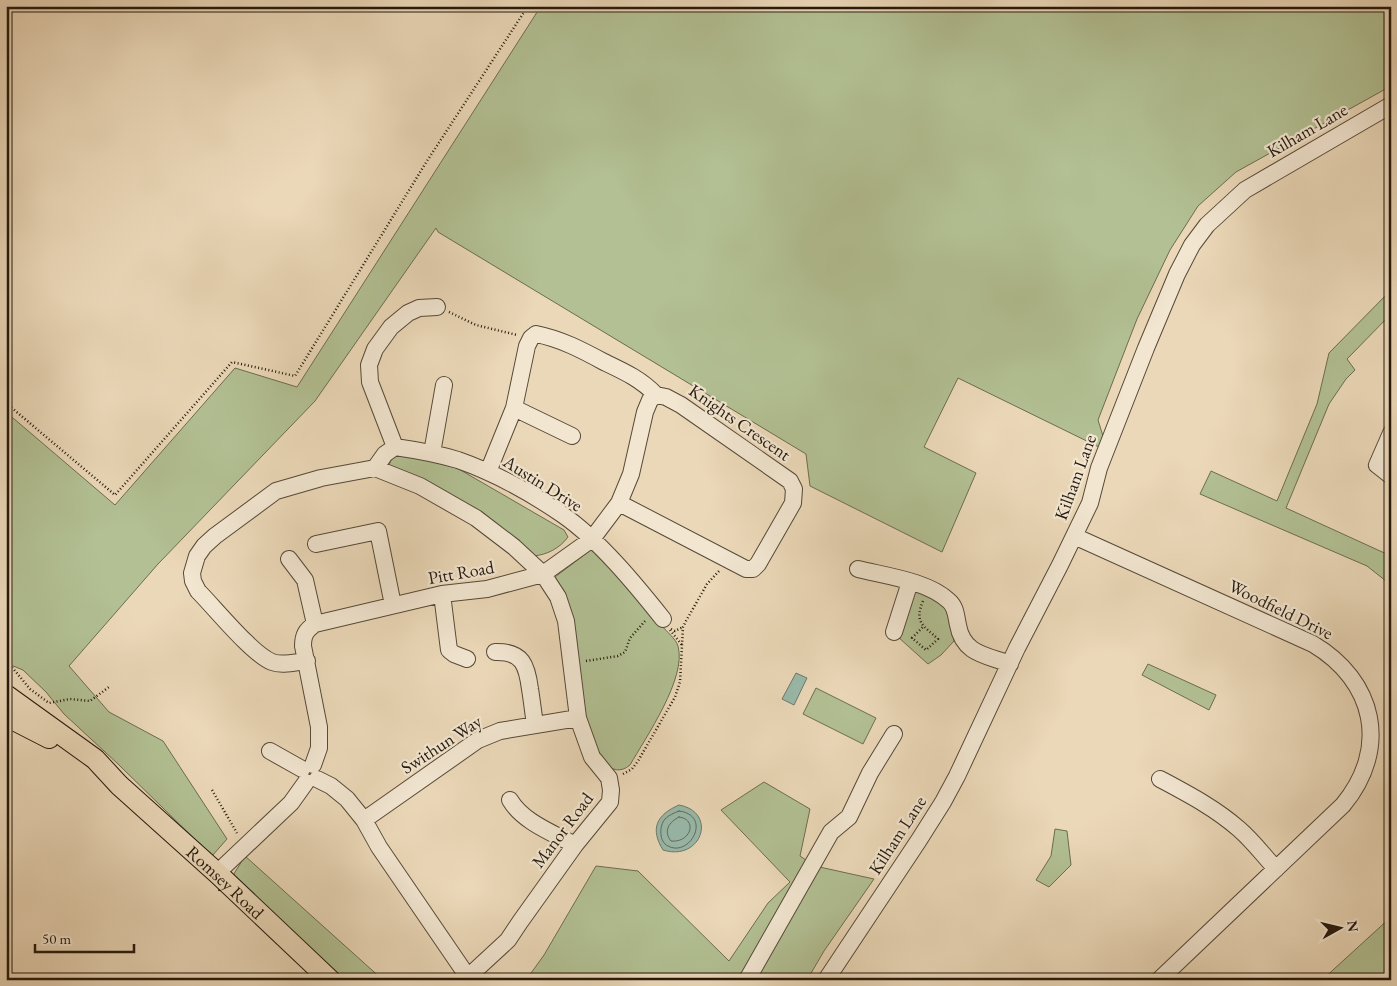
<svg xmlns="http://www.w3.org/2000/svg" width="1397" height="986" font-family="'EB Garamond',serif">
	<rect width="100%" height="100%" fill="#ebd8b8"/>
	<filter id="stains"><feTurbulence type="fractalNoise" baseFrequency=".004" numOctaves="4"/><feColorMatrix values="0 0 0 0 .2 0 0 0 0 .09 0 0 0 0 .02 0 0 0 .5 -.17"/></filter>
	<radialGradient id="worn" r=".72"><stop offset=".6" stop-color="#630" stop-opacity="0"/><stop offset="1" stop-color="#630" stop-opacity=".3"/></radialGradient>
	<path fill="#b2c093" stroke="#6c6c50" d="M541 6H1391V86L1236 172 1198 206 1170 250 1137 319 1098 420 1103 436 1101 448 958 378 924 447 976 473 942 552 810 486 806 454 438 232 436 228 315 401 158 564 69 666 109 712 163 741 227 839 212 856 118 764 64 714 46 692 23 670 6 663V412L115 505 235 368 297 387Z
		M1391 290V314L1347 359 1355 370 1346 379 1329 404 1286 508 1391 556V585L1367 566 1200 494 1211 471 1277 501 1317 404 1329 353Z
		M395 452 457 468 564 530 568 537C560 548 547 555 533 556L388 467Z
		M592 549C616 574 639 599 662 626 666 631 676 639 678 646 687 678 646 737 630 765 611 781 597 754 590 739L555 577Z
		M912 589 941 601 952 617 954 641 941 655 928 664 898 637Z
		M1148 664 1216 695 1209 710 1142 675Z
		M816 688 876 718 863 744 803 714Z
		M764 782 810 809 800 856 815 866 874 879 824 951 807 980H526L544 955 596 866 638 871 729 961 768 903 790 882 721 810Z
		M1055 829 1067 831 1071 865 1049 887 1036 880 1051 856Z
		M245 856 383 980H341L232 877Z
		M1391 917V980H1322Z"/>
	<path fill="#99baab" stroke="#6b7a6c" d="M796 673 807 678 794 705 782 699Z
		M679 805C718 812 702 862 663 850 650 829 656 815 679 805Z"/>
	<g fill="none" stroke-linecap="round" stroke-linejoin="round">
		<path stroke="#5f6a5c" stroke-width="1" d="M679 811C713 815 690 858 668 846 659 842 659 826 665 819 669 815 674 813 679 811Z
			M679 817C698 819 691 843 671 841 663 831 669 822 679 817Z"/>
		<defs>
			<path id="minor" d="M514 408 572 436
				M1391 433 1377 465 1391 476
				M395 447 370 382 369 365 375 349 391 327 408 313 419 308 437 307
				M432 453 444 385
				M375 468 385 454 395 447C416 450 438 454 458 460 495 473 531 493 563 515 599 540 636 585 663 619
				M488 472 514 408 527 346 531 338 536 334C561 339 582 350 604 362 623 371 641 379 656 395
				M619 503 746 569H753L758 564 793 503 794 489 790 481 681 405 666 397 656 395
				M1074 536 1313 644C1375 681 1390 748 1343 805L1159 980
				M316 544 378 531 393 605
				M289 559 305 580 315 624
				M858 569C886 576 928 581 949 601 956 607 956 616 958 625 963 654 986 655 1010 664
				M442 594 449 650 454 654 467 659
				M894 632 910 582
				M495 652C523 651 527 666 530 689 532 701 533 712 535 724
				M307 661C296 662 282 666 272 662 252 654 215 608 198 591L193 581 192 573 197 556 204 546 215 536 276 491 321 478 375 468 420 486 476 518 514 547 543 574 558 597 566 621 578 718 592 757 609 778 611 790 610 802 575 845 520 922 508 940 468 977
				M270 751 302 769
				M313 765 319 748V727L303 646C303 635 306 630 315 624L442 594 487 589 543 574 592 539 619 503 631 474 645 412 650 400 656 395
				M317 779 331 786 347 799 364 820 379 847 470 980
				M1160 779C1188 794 1215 808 1239 829 1253 841 1264 856 1276 869
				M510 800C523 822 553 833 575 845
				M364 820 478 740 500 731 578 718
				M217 873 291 803 306 782
				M747 980 831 832 849 817 870 773 894 734
				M826 980 919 840 943 802 957 776 1017 648 1060 565 1090 503 1099 468 1146 348 1177 274 1192 245 1207 225 1245 190 1391 105"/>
			<g id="major">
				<path id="s1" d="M6 695 95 759 119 785 217 873 330 980"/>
				<path d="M6 716 49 738"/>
			</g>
		</defs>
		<use href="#minor" stroke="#564938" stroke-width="18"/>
		<use href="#major" stroke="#25190d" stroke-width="22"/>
		<path stroke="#25190d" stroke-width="2.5" stroke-dasharray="1 2.5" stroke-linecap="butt" d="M449 312 476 325 517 335
			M6 403 115 495 232 362 295 376 427 161 528 6
			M923 601C914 623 923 625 938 639L926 650 912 638 924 626
			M671 629 675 631 683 627
			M670 630 682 645
			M586 661 618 656 625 652 630 638 646 620
			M6 664 11 666 30 689 49 703 70 699 90 701 109 687
			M623 774 632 769 638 761 675 697 680 682 683 627 686 621 707 584 719 571
			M212 790 237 833"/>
		<use href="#minor" stroke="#f2e6d1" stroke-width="16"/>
		<use href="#major" stroke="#ebd8b8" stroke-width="20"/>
	</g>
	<g text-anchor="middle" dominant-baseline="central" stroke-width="4.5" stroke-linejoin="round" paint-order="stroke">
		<g font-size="18" fill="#25190d" stroke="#f2e6d1">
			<text transform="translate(1307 130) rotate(-30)">Kilham Lane</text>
			<text transform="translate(740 422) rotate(35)">Knights Crescent</text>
			<text transform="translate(1075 477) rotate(-70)">Kilham Lane</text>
			<text transform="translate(543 483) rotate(32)">Austin Drive</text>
			<text transform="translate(461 572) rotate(-10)">Pitt Road</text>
			<text transform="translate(1281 609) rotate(26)">Woodfield Drive</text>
			<text transform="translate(441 744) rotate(-33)">Swithun Way</text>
			<text transform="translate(562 830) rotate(-53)">Manor Road</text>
			<text transform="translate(897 835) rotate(-57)">Kilham Lane</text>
			<text stroke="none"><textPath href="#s1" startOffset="289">Romsey Road</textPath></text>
		</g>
	</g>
	<rect width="1397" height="986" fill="none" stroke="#ebd8b8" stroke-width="25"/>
	<rect x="8" y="8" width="1382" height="971" fill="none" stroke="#25190d" stroke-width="2.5"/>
	<rect x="12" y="12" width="1372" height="961" fill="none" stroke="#25190d"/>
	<g transform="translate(1340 928) rotate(82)" stroke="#f2e6d1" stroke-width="4" paint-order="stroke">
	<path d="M0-4L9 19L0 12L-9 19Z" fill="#25190d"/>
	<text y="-8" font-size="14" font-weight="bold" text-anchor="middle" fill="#25190d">N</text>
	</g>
	<path d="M35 944v8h99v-8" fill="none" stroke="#25190d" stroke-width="2.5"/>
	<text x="42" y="944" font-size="15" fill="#25190d" stroke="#f2e6d1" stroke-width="4" paint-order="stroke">50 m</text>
	<rect width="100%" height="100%" filter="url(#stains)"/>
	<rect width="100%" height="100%" fill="url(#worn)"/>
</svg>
